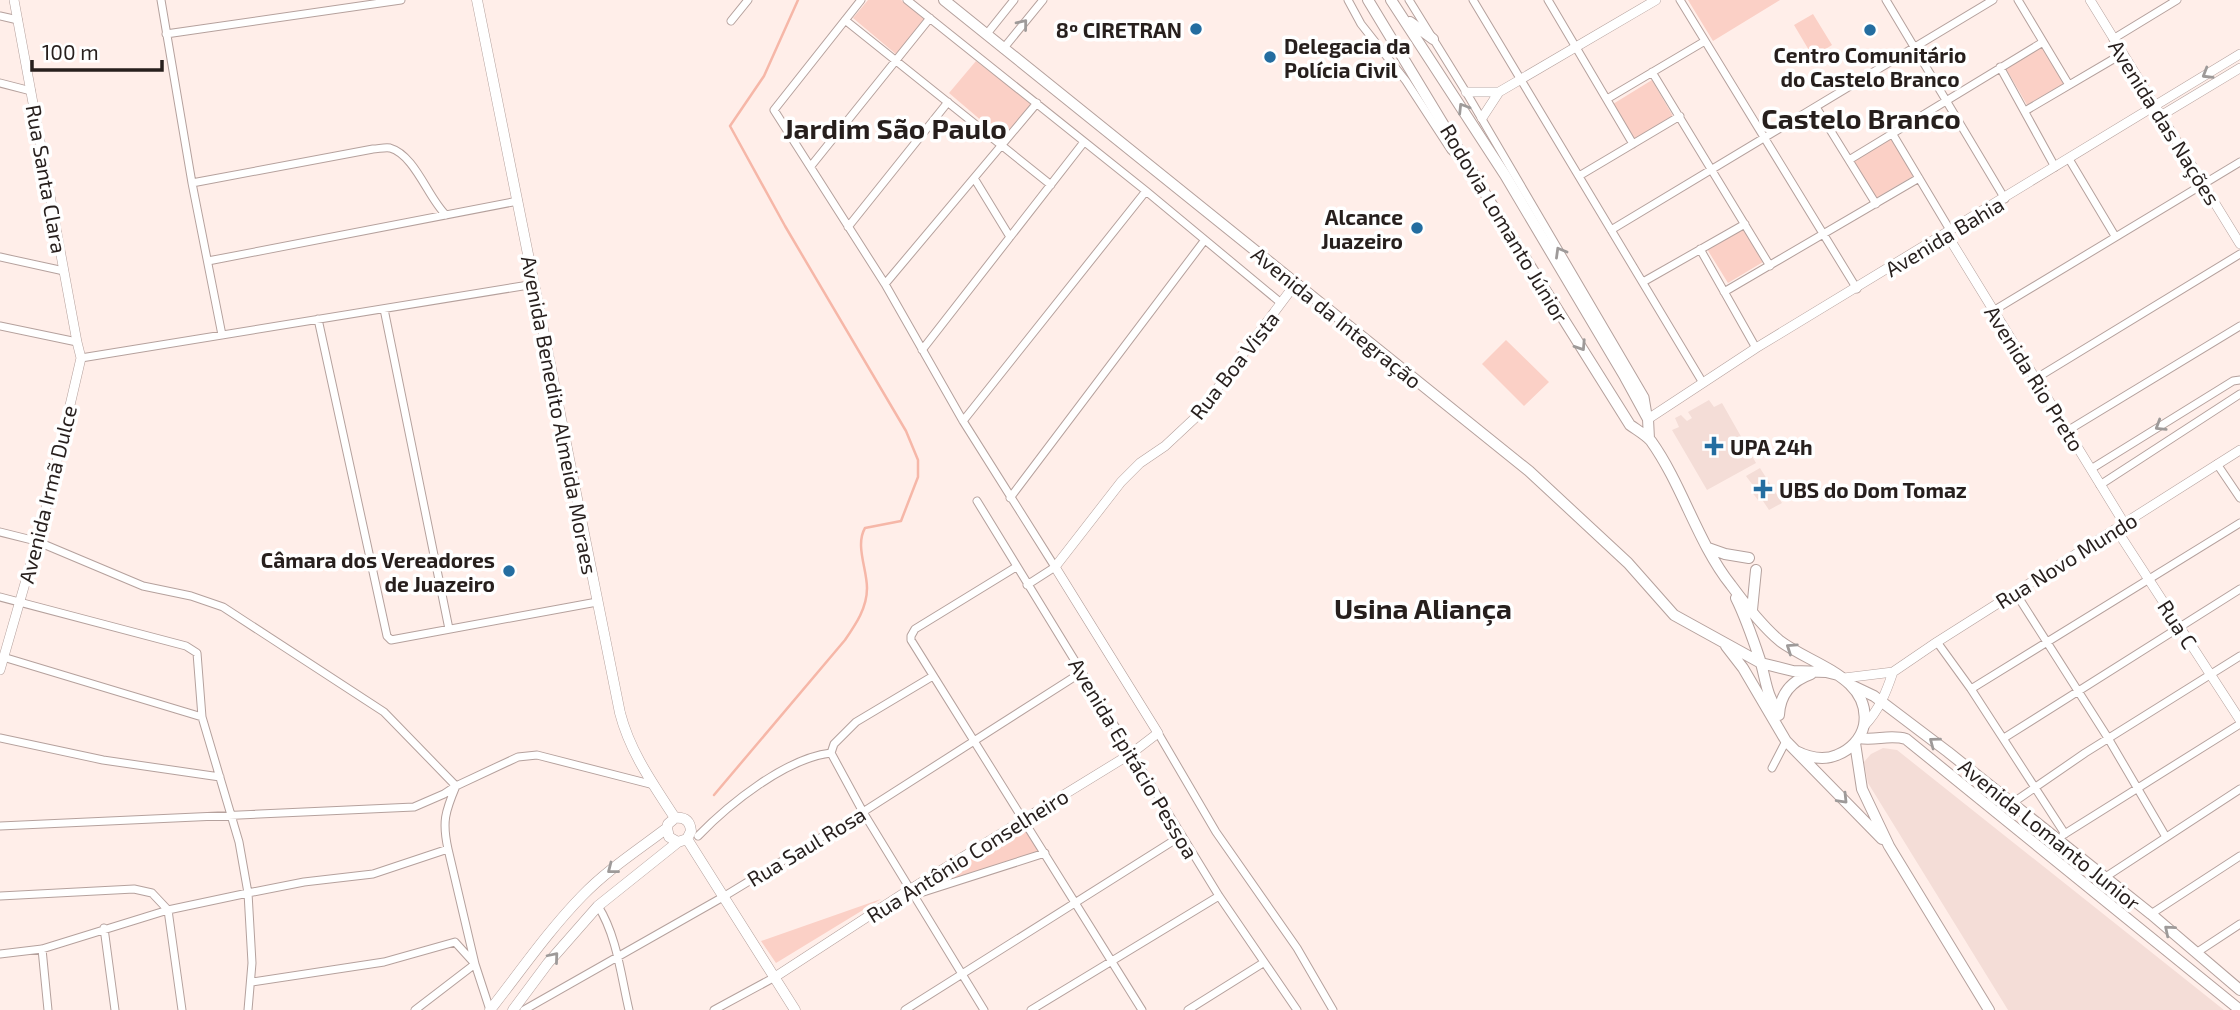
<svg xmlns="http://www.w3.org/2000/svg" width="2240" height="1010" font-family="'Exo 2',sans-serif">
	<rect width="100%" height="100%" fill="#ffeee9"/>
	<path fill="#f4ddd7" d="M1709 400 1714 407 1722 403 1756 463 1707 490 1672 430 1679 427 1675 418 1681 415 1687 421 1692 418 1688 412Z
		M1760 468 1782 503 1769 510 1761 498 1758 500 1751 491 1755 488 1746 476Z
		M1883 748 1897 750 2224 1010H2008L1868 783 1864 762 1871 754Z"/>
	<path fill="#fbd0c6" d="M868 0H901L925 20 897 55 853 18Z
		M1688 0H1780L1713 41Z
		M1813 14 1832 45 1813 57 1794 25Z
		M2043 45 2065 83 2027 105 2005 67Z
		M976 61 1032 104 1003 139 949 93Z
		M1652 80 1674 118 1635 140 1613 104Z
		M1892 136 1915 175 1876 198 1853 160Z
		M1743 228 1763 262 1728 283 1707 249Z
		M1506 340 1549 382 1524 406 1482 364Z
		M1023 826 1040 852 917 892Z
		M881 899 776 963 761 941Z"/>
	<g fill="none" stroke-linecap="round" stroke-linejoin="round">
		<path stroke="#f6b7a8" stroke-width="2.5" d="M714 795 845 640C856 624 867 608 867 588 867 569 855 545 865 528L901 521 918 477V460L906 431 785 226 730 126 764 76 798 0"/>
		<defs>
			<path id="minor" d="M161 0 192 183 222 335
				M861 0 774 110 885 284 963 421 1055 567 1027 585
				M907 0 1146 191 1281 303
				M1348 0 1361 24 1406 81 1451 150 1460 159
				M1409 0 1466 92 1645 397 1648 415
				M1473 0 1703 383
				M1548 0 1633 144
				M1680 0 1857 289
				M1886 0 2005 199
				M2018 0 2069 85
				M0 16 18 20
				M845 20 1051 185
				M731 21 748 0
				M166 34 401 0
				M986 35 1014 0
				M2113 39 2177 0
				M1003 49 1043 0
				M2000 67 2055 167
				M1652 72 1770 266
				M0 83 31 91
				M1607 99 1705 41
				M1816 107 1876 204
				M2025 111 2122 54
				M1892 133 1950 230
				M2069 159 2115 236
				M1849 160 2043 42
				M811 166 930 18
				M1579 176 1680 116
				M974 178 1010 237
				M192 183 373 149C378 149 385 147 390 148 415 155 428 198 446 215
				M848 227 948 102
				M1611 230 1993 0
				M1700 249 1756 348
				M0 257 64 271
				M208 261 518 201
				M1643 282 1745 224
				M885 284 1037 103
				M1724 292 1919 178
				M384 309 449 629
				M1993 311 2240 162
				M318 319 387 636 391 640 597 602
				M0 326 77 342
				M922 350 1084 142
				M81 358 535 284
				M2035 379 2240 254
				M963 421 1146 191
				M2067 431 2240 326
				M2217 464 2240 498
				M2091 469 2233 381 2240 380
				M2100 485 2240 394
				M1010 498 1204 241
				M977 501 1219 896 1297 1010
				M0 532 36 541 143 586 191 596 223 607 384 712 456 786 518 757 537 755 654 785
				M1016 567 915 629 911 636V640L1142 1010
				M2015 592 2108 738 2166 837
				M0 597 186 646 197 653 202 717 239 842 248 893 252 963 248 1010
				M1937 642 1971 689 2065 834
				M3 657 202 717
				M1971 689 2240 523
				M1158 733 1216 832 1297 948 1333 1010
				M0 738 103 760 220 777
				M2004 738 2240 589
				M831 753 863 812 984 1010
				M1772 768 1786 741
				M2011 804 2085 753 2240 656
				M0 826 414 807 444 794 456 786
				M2063 835 2240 724
				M698 836C729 804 786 758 831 753L834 744 856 722 933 676
				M448 849C442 822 445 812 456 786
				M2104 878 2240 789
				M914 895 1045 853
				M0 896 134 889 152 893 168 910 182 1010
				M598 906C617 936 621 976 629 1010
				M2151 914 2240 856
				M104 928 115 1010
				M42 949 48 1010
				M2196 953 2240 924
				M0 954 42 949 168 910 248 893 304 882 373 874 448 849 475 964 415 1010
				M252 982 384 962 455 942 475 964 490 1010
				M524 1010 723 897 863 812 1082 672
				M714 1010 775 977
				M905 1010 1181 836
				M1031 1010 1219 896
				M1188 1010 1263 963"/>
			<path id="tertiary" d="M2090 0 2240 244
				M1466 92H1499L1656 0
				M2162 115 2240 68
				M1482 118 1499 92
				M1946 233 2124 523
				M1648 419 1756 348 2240 54
				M2116 529 2240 720
				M0 670 43 521 81 358 77 342 14 0
				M1844 678 1893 672 1937 642 2240 450
				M1864 726C1879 710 1886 693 1893 672
				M775 977 904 893 1132 753 1158 733 1055 567 1121 482 1140 463 1165 446 1196 417 1296 283"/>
			<path id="secondary" d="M477 0 620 713C630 752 653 784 675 818
				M687 839 795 1010
				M490 1010C520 972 548 931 582 896 607 870 638 850 667 828L668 824 675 818C685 817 690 821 691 831L687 839 678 842 669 837 667 828
				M513 1010 548 963 598 906 678 842"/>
			<path id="primary" d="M1853 686 1874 696 1948 752 2151 914 2240 990
				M1859 738C1875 741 1890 734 1906 739L2240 1010"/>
			<path id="trunk" d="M944 0 1529 471 1628 563 1674 615 1761 663 1793 671 1826 672 1838 675
				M1368 0 1500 218 1630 425C1637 430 1646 435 1651 441 1683 486 1697 542 1731 585 1745 604 1762 626 1780 641 1810 664 1872 677 1864 725 1861 739 1850 750 1837 755 1823 761 1810 758 1796 751
				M1391 0 1505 175 1625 377 1648 419 1649 439
				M1410 22 1433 39
				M1708 548 1725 554 1749 558
				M1736 598C1746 618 1753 639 1760 660 1766 679 1766 696 1779 712
				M1752 610 1756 570
				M1726 646 1743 668 1786 741 1882 839
				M1779 715C1780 694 1791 681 1811 674
				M1855 743 1862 789 1889 846 1989 1010"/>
		</defs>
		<use href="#minor" stroke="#b5a19d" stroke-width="9"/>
		<use href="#tertiary" stroke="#b5a19d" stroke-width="10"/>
		<use href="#secondary" stroke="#b5a19d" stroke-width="11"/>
		<use href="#primary" stroke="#b5a19d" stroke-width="12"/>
		<use href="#trunk" stroke="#b5a19d" stroke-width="12"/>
		<use href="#minor" stroke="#fff" stroke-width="7"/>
		<use href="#tertiary" stroke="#fff" stroke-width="9"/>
		<use href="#secondary" stroke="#fff" stroke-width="10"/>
		<use href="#primary" stroke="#fff" stroke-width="10"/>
		<use href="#trunk" stroke="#fff" stroke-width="10"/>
	</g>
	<defs><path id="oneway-chevron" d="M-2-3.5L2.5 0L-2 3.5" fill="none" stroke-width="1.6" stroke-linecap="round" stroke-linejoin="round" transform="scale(1.75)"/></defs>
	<g stroke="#9e9a99">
		<use href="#oneway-chevron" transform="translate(1023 24) rotate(-51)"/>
		<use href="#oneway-chevron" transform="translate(2207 74) rotate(149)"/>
		<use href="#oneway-chevron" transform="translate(1463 108) rotate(-122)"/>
		<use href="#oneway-chevron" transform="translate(1560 252) rotate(-120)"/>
		<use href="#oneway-chevron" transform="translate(1581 346) rotate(57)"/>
		<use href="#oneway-chevron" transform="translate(2160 426) rotate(148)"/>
		<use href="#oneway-chevron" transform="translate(1791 648) rotate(-146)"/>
		<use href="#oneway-chevron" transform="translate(1934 742) rotate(-143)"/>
		<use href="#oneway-chevron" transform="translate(1843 799) rotate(46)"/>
		<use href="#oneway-chevron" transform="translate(612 869) rotate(142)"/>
		<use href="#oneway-chevron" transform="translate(2169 930) rotate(-140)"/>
		<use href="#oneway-chevron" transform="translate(554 957) rotate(-50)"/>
	</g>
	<g fill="#246da0" stroke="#fff" stroke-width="2.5">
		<circle cx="1196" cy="29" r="7"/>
		<circle cx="1870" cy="30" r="7"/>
		<circle cx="1270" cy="57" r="7"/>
		<circle cx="1417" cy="228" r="7"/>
		<path d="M1710.5 435.5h7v7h7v7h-7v7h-7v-7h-7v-7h7z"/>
		<path d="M1759.5 478.5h7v7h7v7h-7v7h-7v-7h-7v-7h7z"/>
		<circle cx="509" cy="571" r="7"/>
	</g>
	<g text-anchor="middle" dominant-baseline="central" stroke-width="7" stroke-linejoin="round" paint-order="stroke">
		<g font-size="21" font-weight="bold" fill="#271f1d" stroke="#fff" text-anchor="end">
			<text x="1182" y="29">8º CIRETRAN</text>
			<text x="1284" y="45" text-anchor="start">Delegacia da<tspan x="1284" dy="24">Polícia Civil</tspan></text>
			<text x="1870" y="54" text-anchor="middle">Centro Comunitário<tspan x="1870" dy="24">do Castelo Branco</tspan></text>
			<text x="1403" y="216">Alcance<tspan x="1403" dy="24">Juazeiro</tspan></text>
			<text x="1730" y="446" text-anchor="start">UPA 24h</text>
			<text x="1779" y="489" text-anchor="start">UBS do Dom Tomaz</text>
			<text x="495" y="559">Câmara dos Vereadores<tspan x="495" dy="24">de Juazeiro</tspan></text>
		</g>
		<g font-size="21" fill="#271f1d" stroke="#fff">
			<text transform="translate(2165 122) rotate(58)">Avenida das Nações</text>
			<text transform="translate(47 179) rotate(80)">Rua Santa Clara</text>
			<text transform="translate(1505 223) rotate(59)">Rodovia Lomanto Júnior</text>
			<text transform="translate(1944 236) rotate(-31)">Avenida Bahia</text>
			<text transform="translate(1337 317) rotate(39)">Avenida da Integração</text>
			<text transform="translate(1234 365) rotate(-52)">Rua Boa Vista</text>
			<text transform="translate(2035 378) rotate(58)">Avenida Rio Preto</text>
			<text transform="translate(560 415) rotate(79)">Avenida Benedito Almeida Moraes</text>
			<text transform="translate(47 494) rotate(-76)">Avenida Irmã Dulce</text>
			<text transform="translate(2066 560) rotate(-32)">Rua Novo Mundo</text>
			<text transform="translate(2178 624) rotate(57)">Rua C</text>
			<text transform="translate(1134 758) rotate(59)">Avenida Epitácio Pessoa</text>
			<text transform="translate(2050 834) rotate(39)">Avenida Lomanto Junior</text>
			<text transform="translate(806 846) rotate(-31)">Rua Saul Rosa</text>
			<text transform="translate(967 855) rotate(-32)">Rua Antônio Conselheiro</text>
		</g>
		<g font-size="28" font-weight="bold" fill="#271f1d" stroke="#fff">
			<text x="1861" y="118">Castelo Branco</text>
			<text x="895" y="128">Jardim São Paulo</text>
			<text x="1423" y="608">Usina Aliança</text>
		</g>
	</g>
	<path d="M32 60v10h130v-10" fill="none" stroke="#271f1d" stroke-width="3.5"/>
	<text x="42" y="60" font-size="21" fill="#271f1d" stroke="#ffffff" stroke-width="5" paint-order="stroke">100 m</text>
</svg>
